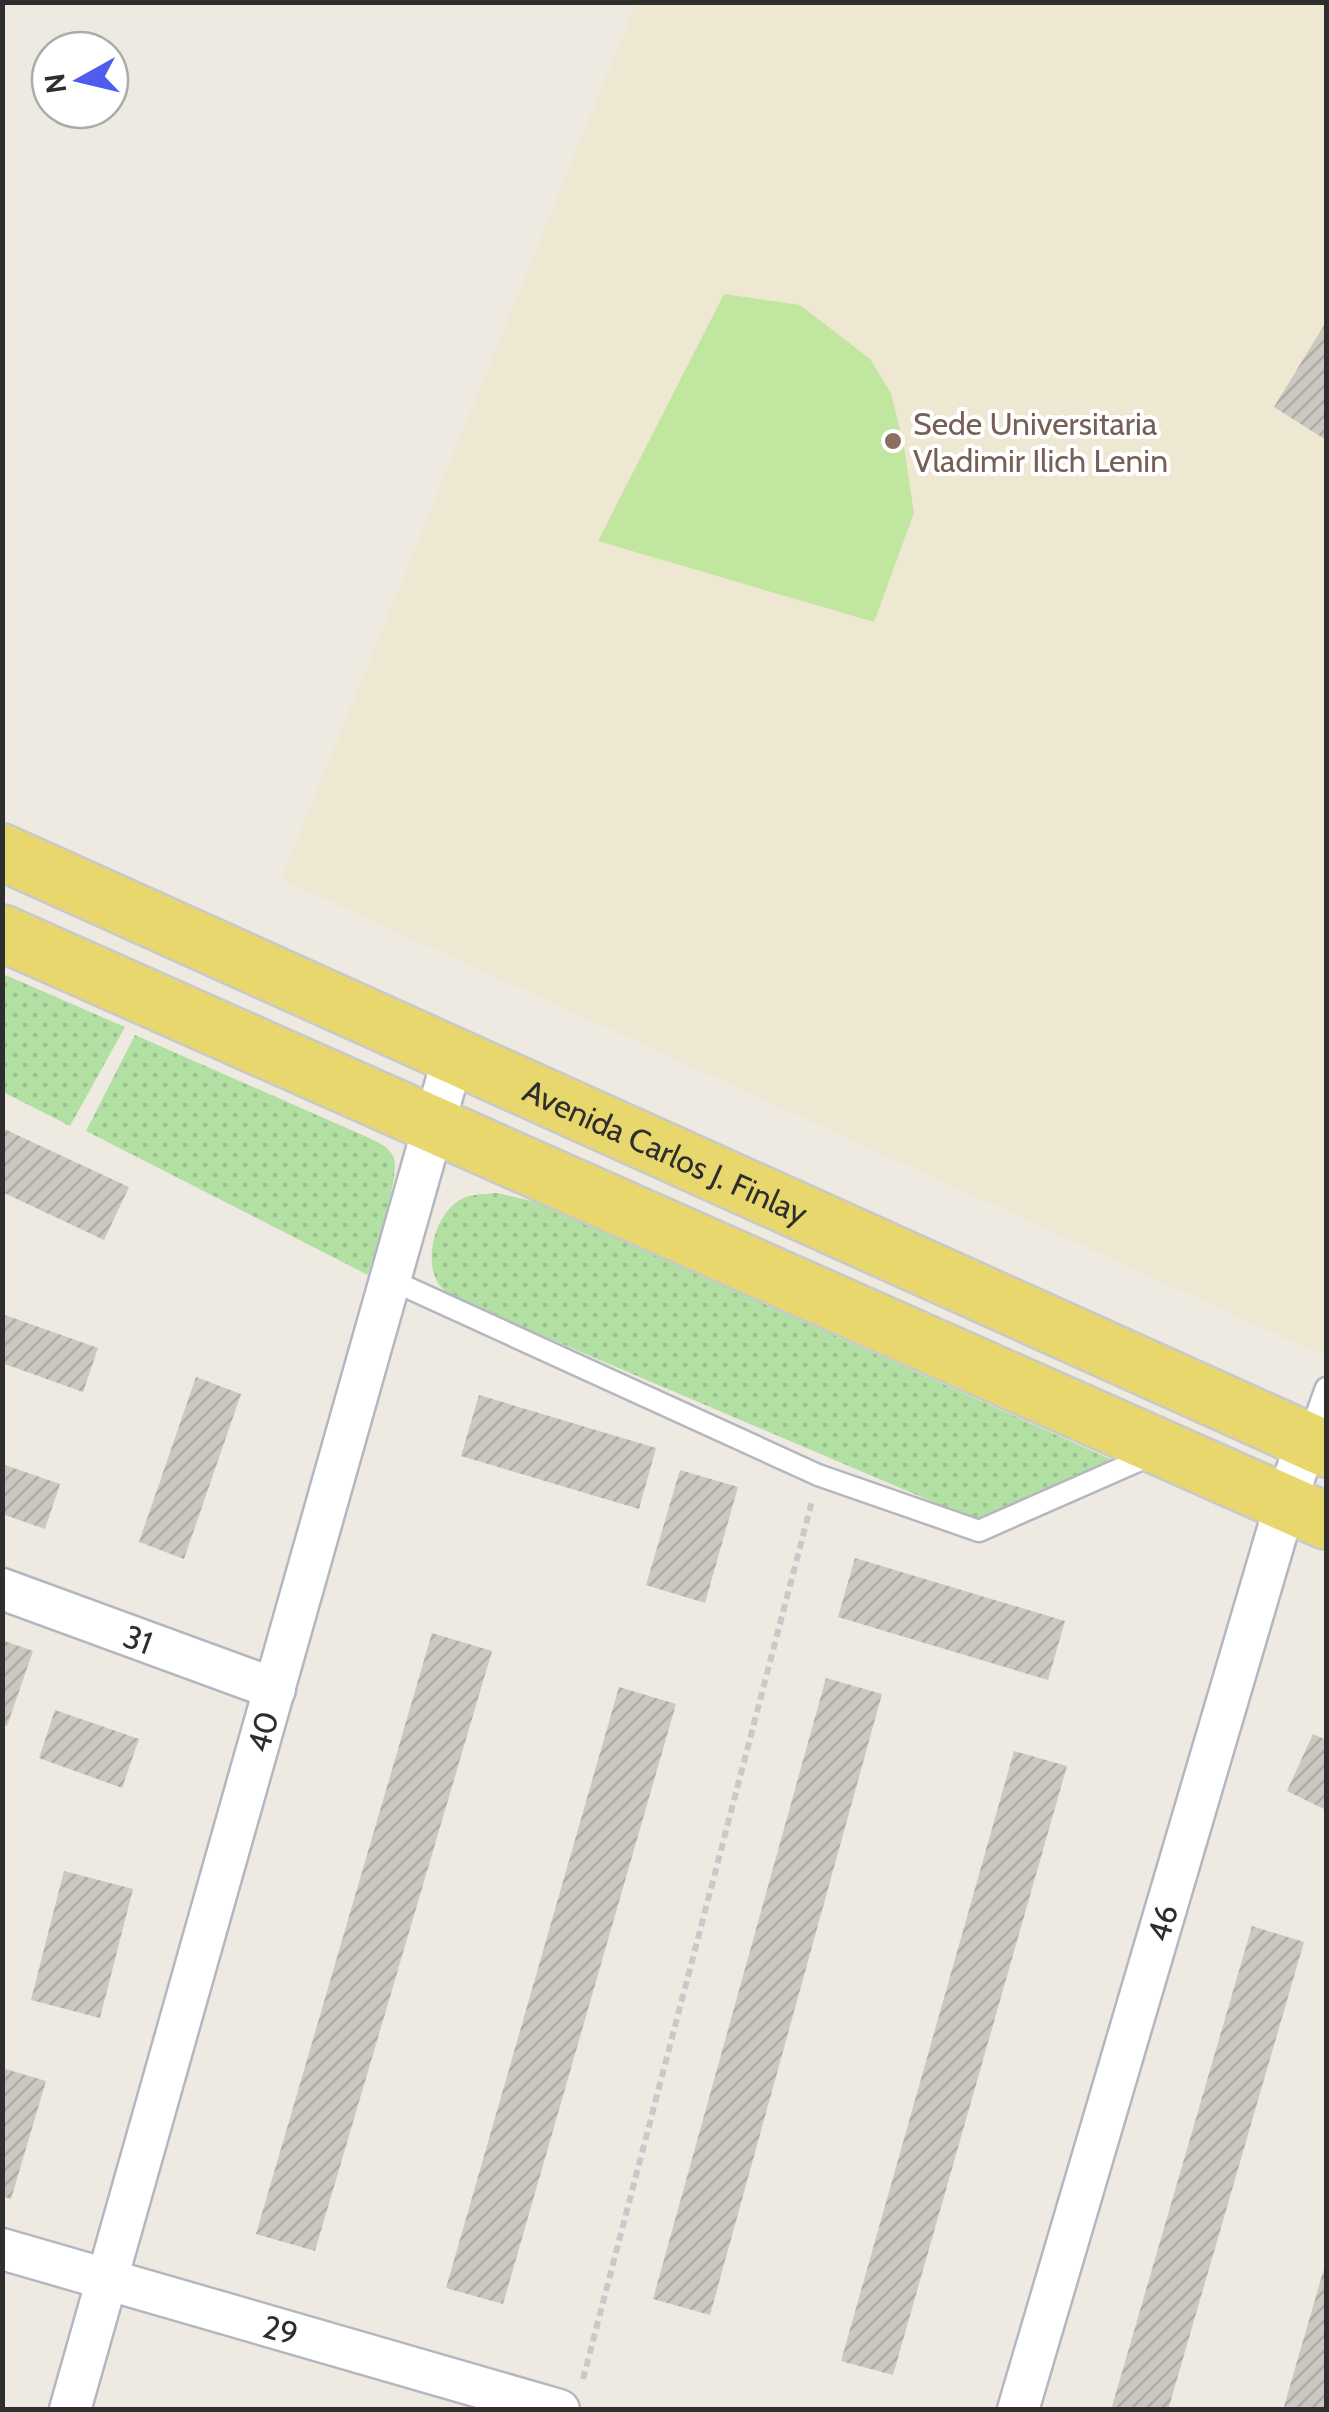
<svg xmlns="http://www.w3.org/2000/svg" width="1329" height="2412" font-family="Cabin,sans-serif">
	<defs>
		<pattern id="grass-dots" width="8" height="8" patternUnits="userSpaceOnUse" patternTransform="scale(2.5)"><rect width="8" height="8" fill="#b2e0a3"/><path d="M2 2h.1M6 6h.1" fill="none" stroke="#99c08d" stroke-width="1.8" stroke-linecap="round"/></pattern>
		<pattern id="building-hatch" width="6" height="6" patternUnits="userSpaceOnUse" patternTransform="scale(2.5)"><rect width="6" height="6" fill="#cac8c0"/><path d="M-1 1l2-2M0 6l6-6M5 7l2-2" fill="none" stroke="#aeaca5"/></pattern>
	</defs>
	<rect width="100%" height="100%" fill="#eeeae2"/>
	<path fill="#eee8d3" d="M636 3H1326V1357L281 879Z"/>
	<path fill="url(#grass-dots)" d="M3 974 125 1027 70 1126 3 1092Z
		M135 1035 367 1137C377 1142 388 1146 393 1156 402 1173 374 1252 368 1275L86 1131Z
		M497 1193 540 1203 1117 1462 980 1522 459 1300C450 1294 440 1289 436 1279 424 1254 438 1207 466 1197 475 1194 487 1194 497 1193Z"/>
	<path fill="#c1e69f" d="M724 294 800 305 870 359 891 393 904 447 914 513 874 622 598 541Z"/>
	<path fill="url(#building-hatch)" d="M1326 322V440L1274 407Z
		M2 1128 129 1187 104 1240 2 1192Z
		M2 1314 98 1348 83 1392 2 1363Z
		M196 1377 241 1394 184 1559 139 1542Z
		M479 1395 656 1448 639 1509 461 1456Z
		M2 1464 60 1484 45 1529 2 1514Z
		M680 1470 738 1487 705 1603 646 1585Z
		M855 1558 1065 1621 1048 1680 838 1617Z
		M432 1633 492 1651 315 2251 256 2234Z
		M2 1640 33 1651 7 1726 2 1725Z
		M826 1678 882 1694 710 2315 653 2299Z
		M619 1687 676 1704 503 2304 446 2288Z
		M55 1710 139 1739 122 1788 39 1758Z
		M1313 1734 1326 1740V1810L1287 1791Z
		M1014 1751 1067 1766 893 2375 841 2361Z
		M64 1871 133 1889 100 2018 31 2000Z
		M1252 1926 1304 1942 1168 2410H1111Z
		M2 2068 46 2081 11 2199 2 2196Z
		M1325 2265 1326 2410H1283Z"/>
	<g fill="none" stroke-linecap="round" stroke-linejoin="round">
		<defs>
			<path id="lane" d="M391 1280 818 1475 979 1531 1156 1453
				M1308 1438 1326 1388"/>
			<g id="street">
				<path id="s1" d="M2 1589 275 1689"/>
				<path id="s2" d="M2 2249 559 2410"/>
				<path id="s3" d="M70 2410 454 1054"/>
				<path id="s4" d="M1018 2410 1286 1502 1307 1440"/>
			</g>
			<g id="primary">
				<path id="s5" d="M2 852 1326 1449"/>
				<path d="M2 933 1326 1521"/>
			</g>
		</defs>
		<use href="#lane" stroke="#b5b6c0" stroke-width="25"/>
		<use href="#street" stroke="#b5b6c0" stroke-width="45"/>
		<use href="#primary" stroke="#c9c9c9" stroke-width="60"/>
		<path stroke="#c9c9c9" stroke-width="6" stroke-dasharray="8 5" stroke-linecap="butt" d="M583 2379 812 1501"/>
		<use href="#lane" stroke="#fff" stroke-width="20"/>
		<use href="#street" stroke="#fff" stroke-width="40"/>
		<use href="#primary" stroke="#e8d76d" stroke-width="55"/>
	</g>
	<circle fill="#8d6e63" stroke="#fff" stroke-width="4" cx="893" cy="441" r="10"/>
	<g text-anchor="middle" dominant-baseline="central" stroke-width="8" stroke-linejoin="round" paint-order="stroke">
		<g font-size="32" fill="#785e54" stroke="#fff" text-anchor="start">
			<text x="913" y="423">Sede Universitaria<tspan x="913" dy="37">Vladimir Ilich Lenin</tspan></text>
		</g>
		<g font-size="32" fill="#2e2e2e" stroke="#fff">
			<text stroke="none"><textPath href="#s5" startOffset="728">Avenida Carlos J. Finlay</textPath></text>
			<text stroke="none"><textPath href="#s1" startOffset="145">31</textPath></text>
			<text stroke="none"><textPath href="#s3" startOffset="705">40</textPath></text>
			<text stroke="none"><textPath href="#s4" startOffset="508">46</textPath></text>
			<text stroke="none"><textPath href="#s2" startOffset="290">29</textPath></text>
		</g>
	</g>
	<rect width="1329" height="2412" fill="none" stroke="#2e2e2e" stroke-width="10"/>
	<g transform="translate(80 80) rotate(262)"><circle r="48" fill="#ffffff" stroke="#ababab" stroke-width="2.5"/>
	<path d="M0-8L18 38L0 25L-18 38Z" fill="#4f5dee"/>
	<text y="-15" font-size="28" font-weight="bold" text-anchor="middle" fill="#2e2e2e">N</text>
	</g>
</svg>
